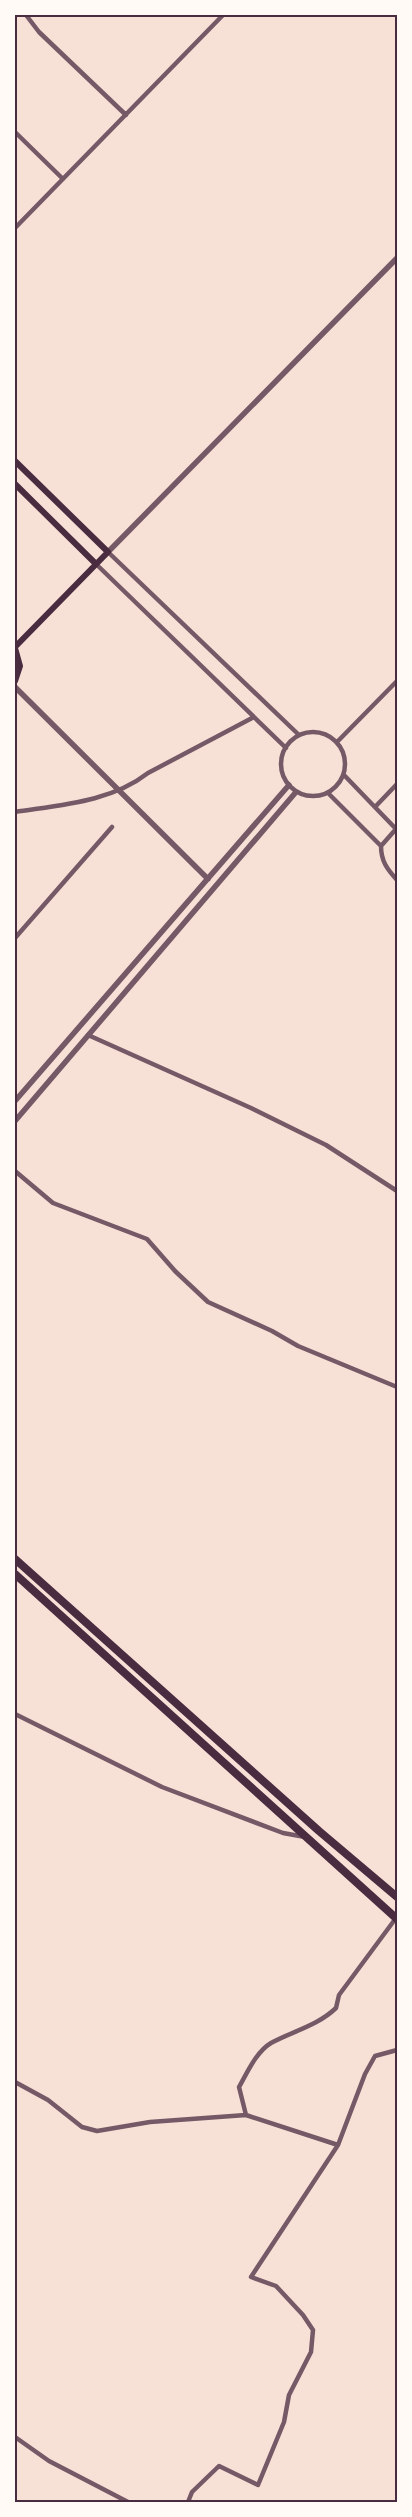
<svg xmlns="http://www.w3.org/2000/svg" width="412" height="2517" font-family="Inter,sans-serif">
	<rect width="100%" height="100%" fill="#f7e1d7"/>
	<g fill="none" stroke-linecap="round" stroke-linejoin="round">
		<path stroke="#755966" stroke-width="4.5" d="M26 15 39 32 126 115
			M15 132 63 179
			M15 228 223 15
			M108 552 299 735
			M96 564 286 748
			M281 764a32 32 0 1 1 64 0a32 32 0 1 1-64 0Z
			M337 742 397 681
			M344 775 397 830
			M328 793 381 846 396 829
			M375 807 397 784
			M15 812C60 805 111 802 148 773L254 717
			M381 846C381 861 387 869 397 880
			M15 938 112 827
			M88 1035 251 1108 326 1145 397 1191
			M15 1171 53 1203 147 1239 175 1271 208 1302 272 1331 298 1346 397 1387
			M15 1714 162 1787 283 1833 305 1837
			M15 2082 48 2100 82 2127 97 2131 150 2122 246 2115 338 2145
			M246 2115 239 2087C247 2073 256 2052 271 2043 293 2031 317 2026 336 2008L339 1995 396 1918
			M15 2437 49 2461 128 2502
			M188 2502 192 2492 219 2466 258 2485 284 2422 289 2395 311 2352 313 2330 303 2315 276 2286 251 2277 338 2145 365 2074 375 2056 397 2050"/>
		<path stroke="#755966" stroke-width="5.5" d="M108 552 397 258
			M15 687 208 879
			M15 1101 289 785
			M15 1121 296 792"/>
		<path stroke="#4a2c40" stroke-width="6" d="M15 461 108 552 15 647
			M15 484 96 564
			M15 648 20 666 15 681"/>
		<path stroke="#4a2c40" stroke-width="8" d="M15 1559 319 1831 397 1897
			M15 1574 397 1919"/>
	</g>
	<rect width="412" height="2517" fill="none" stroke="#fffaf5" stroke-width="32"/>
	<rect x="16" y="16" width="380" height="2485" fill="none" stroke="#4a2c40" stroke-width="2"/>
</svg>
